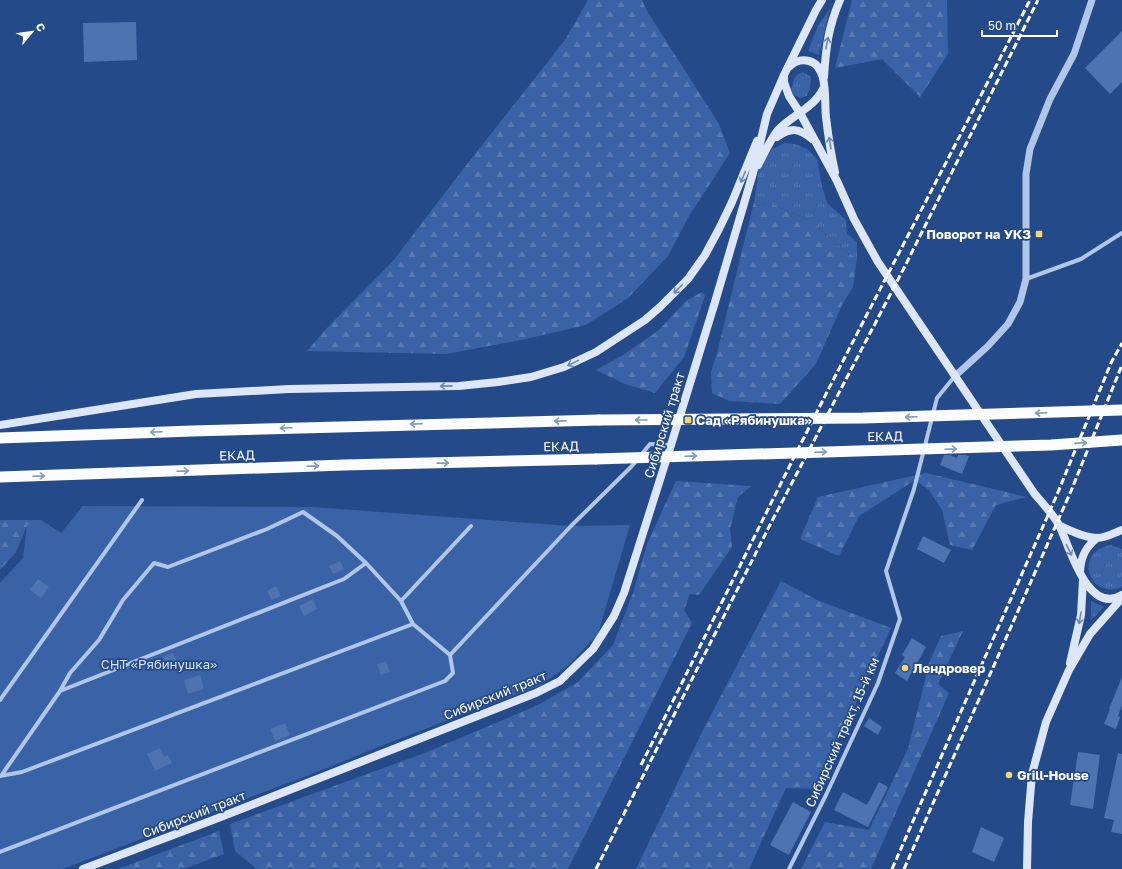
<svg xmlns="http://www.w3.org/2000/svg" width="1122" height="869" font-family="'Golos Text',sans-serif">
	<defs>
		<pattern id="grass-tufts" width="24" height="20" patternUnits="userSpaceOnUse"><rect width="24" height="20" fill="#3963a6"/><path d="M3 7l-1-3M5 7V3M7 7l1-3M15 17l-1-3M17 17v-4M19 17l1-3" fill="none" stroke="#577ab3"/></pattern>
		<pattern id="forest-firs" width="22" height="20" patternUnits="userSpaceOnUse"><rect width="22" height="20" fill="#3963a6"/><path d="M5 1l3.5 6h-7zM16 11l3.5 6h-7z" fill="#577ab3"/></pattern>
	</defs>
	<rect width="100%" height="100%" fill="#254a89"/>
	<path fill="url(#grass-tufts)" d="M830 8 819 55 808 51 818 26Z
		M803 72 811 77 810 88 807 96 800 98 791 93C793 84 792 75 803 72Z
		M785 143 795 144 807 149 817 159 821 182 827 203 846 220 847 234 857 242V258L843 250 813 222 774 205 754 202 759 168 772 149Z
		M1111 545 1122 549V587C1088 601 1073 551 1111 545Z
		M1091 601 1104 607 1091 620Z"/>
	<path fill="url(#forest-firs)" d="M588 0H642L647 11 719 124 730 153 689 216 668 256 628 298 586 325 521 340 446 354 307 351 328 327 393 261 457 177 565 40Z
		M852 0H947L948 54 920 97 882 59 835 68Z
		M754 202 774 205 813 222 843 250 857 258 853 287 842 305 816 364 780 404 729 401 712 393 711 372 718 349Z
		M702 292 705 296 684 357 655 393 625 384 596 370 623 355 659 330 686 301Z
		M926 473 1027 497 996 505 972 550 950 545 942 510 929 490 915 480 859 516 839 556 800 539 818 497Z
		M676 481 751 486 738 497 730 529 732 547 699 595 690 594 684 610 692 623 568 869H257L235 851 230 824 422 754 536 706 578 682 613 645 633 593 647 544Z
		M0 520H41L27 526 16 552 0 570Z
		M781 581 817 600 891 628 816 789 786 788 749 869H636L703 730Z
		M963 631 938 684 949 693 871 869H801L825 822 869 830 908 749 930 660 941 636Z
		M219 831 224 854 183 869H118Z"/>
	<path fill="#3963a6" d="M83 506 312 507 571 526 630 525 598 634 569 665 541 685 391 742 317 772 63 869H0V583L23 558 27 525 41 520 61 533Z"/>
	<path fill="#4d73b1" d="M136 22 137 60 84 62 83 23Z
		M1122 31V82L1110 94 1085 68Z
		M944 455H950L957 458 958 455H965L969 456 962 474 940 465Z
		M923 536 951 550 944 563 917 549Z
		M340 561 344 569 333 574 329 566Z
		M38 579 49 587 41 598 30 590Z
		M276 586 281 596 272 600 267 591Z
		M313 599 317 609 304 616 299 606Z
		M912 638 926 647 907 681 895 673 905 657 902 655Z
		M173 653 178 664 168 668 163 657Z
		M386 661 390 672 381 675 377 664Z
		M200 675 204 689 188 694 184 680Z
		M1122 677V705L1118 716 1120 717 1116 729 1104 724 1110 709H1109Z
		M869 718 882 727 878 735 864 726Z
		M285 723 290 735 275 741 270 729Z
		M160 748 164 757 168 755 172 763 155 771 147 754Z
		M1078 752 1100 755 1093 809 1070 805Z
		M1118 753 1122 754V834L1111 832 1114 820 1104 818Z
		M879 782 888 787 868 827 834 810 843 792 867 805Z
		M793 802 811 812 789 855 770 845Z
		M981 827 1004 838 994 862 972 852Z"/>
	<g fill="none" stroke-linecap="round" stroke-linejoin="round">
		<path stroke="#b1c7ea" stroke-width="4" d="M1026 279 1081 259 1122 233
			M641 455 650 444 671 445
			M401 601 471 526
			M450 655 571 526 631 467 637 460
			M0 700 142 500
			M0 776 22 772 413 624
			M1 776 60 691 344 579 366 563
			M0 852 445 681 453 673 450 655 413 624 401 601 366 563 337 536 303 512 267 529 168 567 154 563 123 600 99 640 70 673 60 691
			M789 869 826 795 878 683 900 619 886 571 914 489 937 398 955 376"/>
		<path stroke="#b1c7ea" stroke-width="7" d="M955 376 988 346 1008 324 1020 302 1026 279V174L1030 149 1050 99 1074 54 1092 0"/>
		<path stroke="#dce6f8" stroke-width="8" d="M822 0 816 10 784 75V82L789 96 800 113 837 181 854 219 878 262 1034 493C1042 503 1055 516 1060 527 1070 548 1088 616 1122 595
			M789 67C794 62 801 59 809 61 829 66 824 101 826 117 828 135 831 154 835 172
			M824 77C826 47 828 28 840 0
			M777 137C791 127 799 128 812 139
			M758 165C764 154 770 140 778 130 792 115 814 108 823 89
			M0 425 196 394 289 389 459 386 498 382 531 377 564 367 596 352 645 320 660 307 688 279 705 255 719 229 732 202 757 141
			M1060 526C1071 531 1085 538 1097 538 1106 538 1114 533 1122 530
			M1080 571C1081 556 1086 547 1097 538
			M1070 663 1081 615 1083 580
			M83 869 213 820 536 693 560 681 593 649 614 616 624 593 671 445 715 302 753 173 767 114 784 75
			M1027 869 1028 822 1032 774 1046 722 1069 670 1090 634 1122 598"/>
		<path stroke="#fafcfe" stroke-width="11" d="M0 438 192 431 599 420
			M0 477 344 465 596 459"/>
		<path stroke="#fff" stroke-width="3" stroke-dasharray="7 3" stroke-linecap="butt" d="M641 765C702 643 762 520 824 398 892 265 962 133 1030 0
			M596 869 770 525 904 268 1038 0
			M892 869 974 682 1056 497 1111 363 1122 343
			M904 869 1071 491 1122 365"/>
		<path stroke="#fafcfe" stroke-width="11" d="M599 420 863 418 1122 410
			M596 459 1051 445 1122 440"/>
	</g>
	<defs><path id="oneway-shaft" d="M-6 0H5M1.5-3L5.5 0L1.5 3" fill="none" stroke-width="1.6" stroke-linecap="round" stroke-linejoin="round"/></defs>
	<g stroke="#6e88b5">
		<use href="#oneway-shaft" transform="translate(827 43) rotate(-79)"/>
		<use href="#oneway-shaft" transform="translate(830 143) rotate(-99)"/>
		<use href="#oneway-shaft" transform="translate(743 177) rotate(112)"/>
		<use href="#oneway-shaft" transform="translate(678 289) rotate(134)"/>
		<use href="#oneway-shaft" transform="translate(573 363) rotate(154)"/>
		<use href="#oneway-shaft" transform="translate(446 386) rotate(179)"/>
		<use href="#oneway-shaft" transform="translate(1069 550) rotate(64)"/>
		<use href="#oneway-shaft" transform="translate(1080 618) rotate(100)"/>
	</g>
	<g stroke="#859abe">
		<use href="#oneway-shaft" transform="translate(1041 413) rotate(178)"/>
		<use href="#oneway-shaft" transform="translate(911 417) rotate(178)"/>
		<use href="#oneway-shaft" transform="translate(641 420) rotate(180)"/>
		<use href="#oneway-shaft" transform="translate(560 421) rotate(179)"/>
		<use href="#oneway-shaft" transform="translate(416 424) rotate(178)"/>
		<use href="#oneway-shaft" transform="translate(286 428) rotate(178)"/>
		<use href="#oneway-shaft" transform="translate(156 432) rotate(178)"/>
		<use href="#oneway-shaft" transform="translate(1081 443) rotate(-4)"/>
		<use href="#oneway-shaft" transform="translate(951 449) rotate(-2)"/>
		<use href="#oneway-shaft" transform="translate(821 452) rotate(-2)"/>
		<use href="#oneway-shaft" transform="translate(691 456) rotate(-2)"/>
		<use href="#oneway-shaft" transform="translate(443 463) rotate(-1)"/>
		<use href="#oneway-shaft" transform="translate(313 466) rotate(-2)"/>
		<use href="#oneway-shaft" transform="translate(183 471) rotate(-2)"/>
		<use href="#oneway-shaft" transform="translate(39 476) rotate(-2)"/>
	</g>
	<g fill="#f4d775" stroke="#254a89" stroke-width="1.5">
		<rect x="1035" y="230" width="8" height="8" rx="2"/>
		<rect x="684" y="416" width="8" height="8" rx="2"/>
		<circle cx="905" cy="668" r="4"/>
		<circle cx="1009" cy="775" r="4"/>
	</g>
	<g text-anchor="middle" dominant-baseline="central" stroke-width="3.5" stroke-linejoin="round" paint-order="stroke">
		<g font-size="13" font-weight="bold" fill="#fff" stroke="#254a89" text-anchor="start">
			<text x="1031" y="234" text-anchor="end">Поворот на УКЗ</text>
			<text x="696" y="420">Сад «Рябинушка»</text>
			<text x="913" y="668">Лендровер</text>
			<text x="1017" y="775">Grill-House</text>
		</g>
		<g font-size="13" fill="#fff" stroke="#254a89">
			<text transform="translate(664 425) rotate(-73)">Сибирский тракт</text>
			<text transform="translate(885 436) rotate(-1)">ЕКАД</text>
			<text transform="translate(561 446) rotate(-1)">ЕКАД</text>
			<text transform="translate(237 455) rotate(-2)">ЕКАД</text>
			<text transform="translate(495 695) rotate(-22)">Сибирский тракт</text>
			<text transform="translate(842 732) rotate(-66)">Сибирский тракт, 15-й км</text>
			<text transform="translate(194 814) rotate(-21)">Сибирский тракт</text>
		</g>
		<g font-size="13" fill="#d5e3f7" stroke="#254a89">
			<text x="159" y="664">СНТ «Рябинушка»</text>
		</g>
	</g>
	<g transform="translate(32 32) rotate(61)" stroke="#254a89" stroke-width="3" paint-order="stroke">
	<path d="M0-3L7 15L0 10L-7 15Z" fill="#ffffff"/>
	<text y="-6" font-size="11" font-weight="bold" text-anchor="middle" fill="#ffffff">С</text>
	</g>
	<path d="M982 30v6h75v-6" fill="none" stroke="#ffffff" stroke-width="2"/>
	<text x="988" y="30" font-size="12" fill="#ffffff" stroke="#254a89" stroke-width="3" paint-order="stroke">50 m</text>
</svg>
